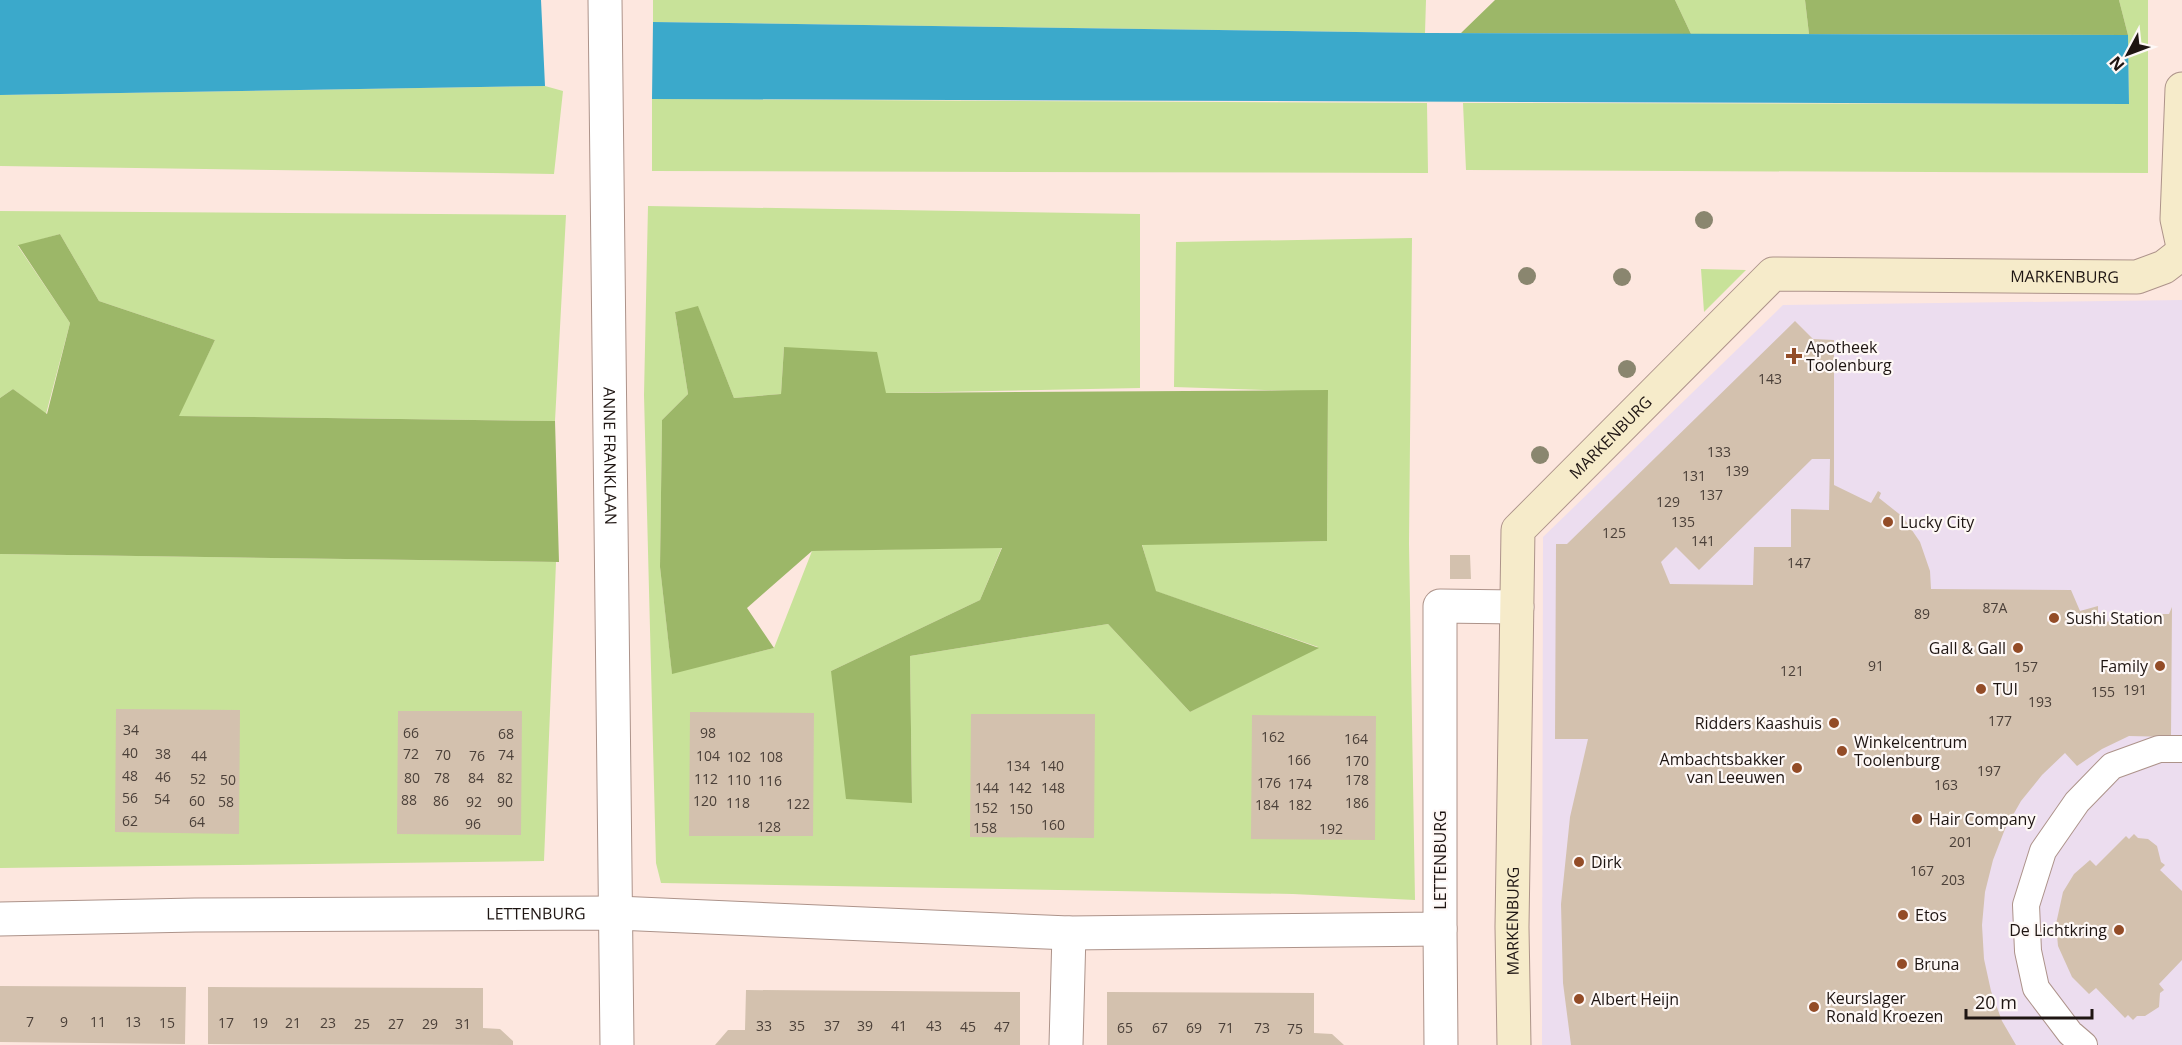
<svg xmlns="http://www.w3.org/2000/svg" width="2182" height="1045" font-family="'Open Sans',sans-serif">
	<rect width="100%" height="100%" fill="#fde7df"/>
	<path fill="#ecddef" d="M2182 300V1045H1542L1543 537 1783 305Z"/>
	<path fill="#c8e299" d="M653 0H1426L1425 33 653 22Z
		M1675 0H1805L1809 34H1691Z
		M2119 0H2148V173L1466 170 1463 103 2129 104 2128 35Z
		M545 86 563 91 554 174 0 166V95Z
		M652 99 1427 103 1428 173 652 171Z
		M648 206 1140 214V388L886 393 784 347 781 394 734 398 698 307 675 312 688 394 662 420 660 567 672 673 774 648 812 551 1002 547 980 600 831 671 912 802 910 656 1108 624 1190 712 1318 647 1155 591 1142 544 1327 541 1328 392 1174 387 1176 242 1412 238 1409 544 1415 900 1293 894 661 883 656 863 644 395Z
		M0 211 566 215 555 421 178 416 215 340 99 301 60 234 18 246 70 323 46 414 13 389 0 398Z
		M1701 269 1746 270 1704 312Z
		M0 554 556 562 544 861 0 868Z"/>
	<path fill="#9cb768" d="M1495 0H1675L1691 34 1461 33Z
		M1805 0H2119L2128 35 1809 34Z
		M60 234 99 301 215 340 179 416 555 421 559 562 0 554V398L13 389 47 414 70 323 18 245Z
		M698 306 734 398 781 394 784 347 877 352 886 393 1328 390 1327 541 1142 545 1156 591 1319 648 1190 712 1108 624 910 656 912 803 846 799 831 671 980 600 1002 548 812 551 747 608 774 648 672 674 660 567 662 420 688 394 675 312Z"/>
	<path fill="#3ba9cb" d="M0 0H541L545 86 0 95Z
		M653 22 1425 33 2128 35 2129 104 652 99Z"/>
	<path fill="#d3c1ae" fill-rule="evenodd" d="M1795 321 1813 339 1834 340V485L1871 503 1878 491 1881 493 1879 498 1903 517 1920 542 1930 571 1931 589 2071 590 2080 611 2098 606V622L2121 621 2120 614H2169L2172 607 2171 737 2129 736 2102 749 2077 766 2065 753 2042 775 2021 801 2005 829 1993 860 1985 892 1982 925 1984 959 1991 991 2002 1021 2016 1045H1571L1563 983 1561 904 1570 817 1588 739H1555L1556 544H1567ZM1812 459H1830L1829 510 1791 509V547H1754L1753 585 1670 584 1661 562 1676 547 1699 570Z
		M1450 555H1470L1471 579H1450Z
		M116 709 240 710 239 834 115 832Z
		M398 711H522L521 835 397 834Z
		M690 712 814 713 813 836H689Z
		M971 714H1095L1094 838 970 837Z
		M1252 715 1376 716 1375 840 1251 839Z
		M2134 834 2138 838 2148 839 2157 846 2161 862 2165 865 2160 870 2182 891V960L2159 984 2164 990 2160 993 2159 1007 2145 1016H2137L2133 1020 2128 1015 2125 1018 2096 988 2089 994 2072 977 2058 946 2056 924 2063 892 2074 874 2090 860 2096 866 2126 836 2129 839Z
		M0 986 186 987 185 1044 0 1042Z
		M208 987 483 988V1028L500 1029 513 1041V1045L208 1044Z
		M746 990 1020 992V1045H715L728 1030H745Z
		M1107 992 1314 993V1033L1332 1034 1344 1045H1107Z"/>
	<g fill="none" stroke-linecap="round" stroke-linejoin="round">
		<defs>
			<path id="lane" d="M2084 1045 2070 1033 2036 988 2028 951 2026 905 2043 851 2077 802 2112 766 2159 749H2182"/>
			<g id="street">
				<path id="s1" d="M605 0 617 1045"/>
				<path id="s2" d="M0 919 195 915 617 913 1069 933 1440 929V606L1517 607"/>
				<path d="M1440 929 1441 1045"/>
				<path d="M1066 1045 1069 933"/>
			</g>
			<g id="secondary">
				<path d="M2182 89 2177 219 2182 242"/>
				<path id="s3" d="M1514 1045 1512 927 1518 530 1773 274 2137 277 2164 267 2182 253"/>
			</g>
		</defs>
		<use href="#lane" stroke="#ad938a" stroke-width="28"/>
		<use href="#street" stroke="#ad938a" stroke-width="35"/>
		<use href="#secondary" stroke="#ad938a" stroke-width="35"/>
		<use href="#lane" stroke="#fff" stroke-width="26"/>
		<use href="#street" stroke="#fff" stroke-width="33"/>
		<use href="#secondary" stroke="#f6ebca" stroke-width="33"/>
	</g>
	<g fill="#8a866f">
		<circle cx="1704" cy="220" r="9"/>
		<circle cx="1527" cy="276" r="9"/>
		<circle cx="1622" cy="277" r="9"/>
		<circle cx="1627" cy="369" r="9"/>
		<circle cx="1540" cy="455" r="9"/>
	</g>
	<g fill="#934c27" stroke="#fef8f6" stroke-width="2">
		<path d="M1791 347h6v6h6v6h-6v6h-6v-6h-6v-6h6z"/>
		<circle cx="1888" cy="522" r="6"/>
		<circle cx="2054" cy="618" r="6"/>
		<circle cx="2018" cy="648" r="6"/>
		<circle cx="2160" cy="666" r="6"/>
		<circle cx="1981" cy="689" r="6"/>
		<circle cx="1834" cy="723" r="6"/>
		<circle cx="1842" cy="751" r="6"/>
		<circle cx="1797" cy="768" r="6"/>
		<circle cx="1917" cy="819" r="6"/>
		<circle cx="1579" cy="862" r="6"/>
		<circle cx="1903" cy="915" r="6"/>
		<circle cx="2119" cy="930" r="6"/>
		<circle cx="1902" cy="964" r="6"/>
		<circle cx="1579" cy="999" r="6"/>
		<circle cx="1814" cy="1007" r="6"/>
	</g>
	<g text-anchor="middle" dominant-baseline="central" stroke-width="4.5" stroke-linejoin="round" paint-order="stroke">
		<g font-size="14" fill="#4b4039">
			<text x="1770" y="378">143</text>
			<text x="1719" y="451">133</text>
			<text x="1737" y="470">139</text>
			<text x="1694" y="475">131</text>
			<text x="1711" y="494">137</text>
			<text x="1668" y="501">129</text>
			<text x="1683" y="521">135</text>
			<text x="1614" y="532">125</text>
			<text x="1703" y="540">141</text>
			<text x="1799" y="562">147</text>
			<text x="1995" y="607">87A</text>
			<text x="1922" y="613">89</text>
			<text x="1876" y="665">91</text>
			<text x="2026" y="666">157</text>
			<text x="1792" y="670">121</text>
			<text x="2135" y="689">191</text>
			<text x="2103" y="691">155</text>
			<text x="2040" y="701">193</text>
			<text x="2000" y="720">177</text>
			<text x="131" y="729">34</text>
			<text x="411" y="732">66</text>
			<text x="708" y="732">98</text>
			<text x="506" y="733">68</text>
			<text x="1273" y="736">162</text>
			<text x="1356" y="738">164</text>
			<text x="130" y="752">40</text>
			<text x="163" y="753">38</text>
			<text x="411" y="753">72</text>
			<text x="443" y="754">70</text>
			<text x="506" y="754">74</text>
			<text x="199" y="755">44</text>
			<text x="477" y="755">76</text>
			<text x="708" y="755">104</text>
			<text x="739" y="756">102</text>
			<text x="771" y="756">108</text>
			<text x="1299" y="759">166</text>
			<text x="1357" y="760">170</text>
			<text x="1018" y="765">134</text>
			<text x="1052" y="765">140</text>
			<text x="1989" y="770">197</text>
			<text x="130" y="775">48</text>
			<text x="163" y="776">46</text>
			<text x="412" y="777">80</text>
			<text x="442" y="777">78</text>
			<text x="476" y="777">84</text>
			<text x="505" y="777">82</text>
			<text x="198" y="778">52</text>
			<text x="706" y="778">112</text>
			<text x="228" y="779">50</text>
			<text x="739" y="779">110</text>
			<text x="1357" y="779">178</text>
			<text x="770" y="780">116</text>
			<text x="1269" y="782">176</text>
			<text x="1300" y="783">174</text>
			<text x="1946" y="784">163</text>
			<text x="987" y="787">144</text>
			<text x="1020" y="787">142</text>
			<text x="1053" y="787">148</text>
			<text x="130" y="797">56</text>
			<text x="162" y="798">54</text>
			<text x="409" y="799">88</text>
			<text x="197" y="800">60</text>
			<text x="441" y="800">86</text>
			<text x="705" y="800">120</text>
			<text x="226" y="801">58</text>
			<text x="474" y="801">92</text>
			<text x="505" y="801">90</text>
			<text x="738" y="802">118</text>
			<text x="1357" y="802">186</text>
			<text x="798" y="803">122</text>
			<text x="1267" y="804">184</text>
			<text x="1300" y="804">182</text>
			<text x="986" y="807">152</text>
			<text x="1021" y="808">150</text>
			<text x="130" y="820">62</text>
			<text x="197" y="821">64</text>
			<text x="473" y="823">96</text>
			<text x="1053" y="824">160</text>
			<text x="769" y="826">128</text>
			<text x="985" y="827">158</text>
			<text x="1331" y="828">192</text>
			<text x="1961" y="841">201</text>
			<text x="1922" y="870">167</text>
			<text x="1953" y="879">203</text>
			<text x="30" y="1021">7</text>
			<text x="64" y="1021">9</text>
			<text x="98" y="1021">11</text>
			<text x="133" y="1021">13</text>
			<text x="167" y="1022">15</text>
			<text x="226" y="1022">17</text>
			<text x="260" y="1022">19</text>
			<text x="293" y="1022">21</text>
			<text x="328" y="1022">23</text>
			<text x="362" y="1023">25</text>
			<text x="396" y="1023">27</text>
			<text x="430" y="1023">29</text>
			<text x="463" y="1023">31</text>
			<text x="764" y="1025">33</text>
			<text x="797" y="1025">35</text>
			<text x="832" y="1025">37</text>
			<text x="865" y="1025">39</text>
			<text x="899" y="1025">41</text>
			<text x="934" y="1025">43</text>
			<text x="968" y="1026">45</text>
			<text x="1002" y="1026">47</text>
			<text x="1125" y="1027">65</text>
			<text x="1160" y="1027">67</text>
			<text x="1194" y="1027">69</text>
			<text x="1226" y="1027">71</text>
			<text x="1262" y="1027">73</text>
			<text x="1295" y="1028">75</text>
		</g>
		<g font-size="16" fill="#1e1512" stroke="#fef8f6">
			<text stroke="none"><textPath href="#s3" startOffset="1168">MARKENBURG</textPath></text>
			<text stroke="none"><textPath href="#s3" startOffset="646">MARKENBURG</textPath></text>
			<text stroke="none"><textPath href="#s1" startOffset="456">ANNE FRANKLAAN</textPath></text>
			<text transform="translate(1440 860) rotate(-90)">LETTENBURG</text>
			<text stroke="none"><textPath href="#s2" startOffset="536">LETTENBURG</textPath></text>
			<text stroke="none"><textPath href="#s3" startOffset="124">MARKENBURG</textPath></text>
		</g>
		<g font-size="16" fill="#1e1512" stroke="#fef8f6" text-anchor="start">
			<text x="1806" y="347">Apotheek<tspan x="1806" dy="18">Toolenburg</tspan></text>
			<text x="1900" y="522">Lucky City</text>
			<text x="2066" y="618">Sushi Station</text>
			<text x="2006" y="648" text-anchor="end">Gall &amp; Gall</text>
			<text x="2148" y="666" text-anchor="end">Family</text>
			<text x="1993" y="689">TUI</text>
			<text x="1822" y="723" text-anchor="end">Ridders Kaashuis</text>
			<text x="1854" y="742">Winkelcentrum<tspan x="1854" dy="18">Toolenburg</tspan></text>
			<text x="1785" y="759" text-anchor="end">Ambachtsbakker<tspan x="1785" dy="18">van Leeuwen</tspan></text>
			<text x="1929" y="819">Hair Company</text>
			<text x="1591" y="862">Dirk</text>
			<text x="1915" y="915">Etos</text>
			<text x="2107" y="930" text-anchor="end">De Lichtkring</text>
			<text x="1914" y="964">Bruna</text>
			<text x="1826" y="998">Keurslager<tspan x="1826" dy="18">Ronald Kroezen</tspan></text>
			<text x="1591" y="999">Albert Heijn</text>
		</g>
	</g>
	<g transform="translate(2128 54) rotate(229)" stroke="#fef8f6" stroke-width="4.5" paint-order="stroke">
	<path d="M0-4.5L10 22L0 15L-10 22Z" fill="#1e1512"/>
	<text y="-9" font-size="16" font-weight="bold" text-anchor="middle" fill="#1e1512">N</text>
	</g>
	<path d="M1966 1009v9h126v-9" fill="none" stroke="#1e1512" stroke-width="3"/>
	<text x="1975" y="1009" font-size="18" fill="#1e1512" stroke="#fef8f6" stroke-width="4.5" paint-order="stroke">20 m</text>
</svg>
